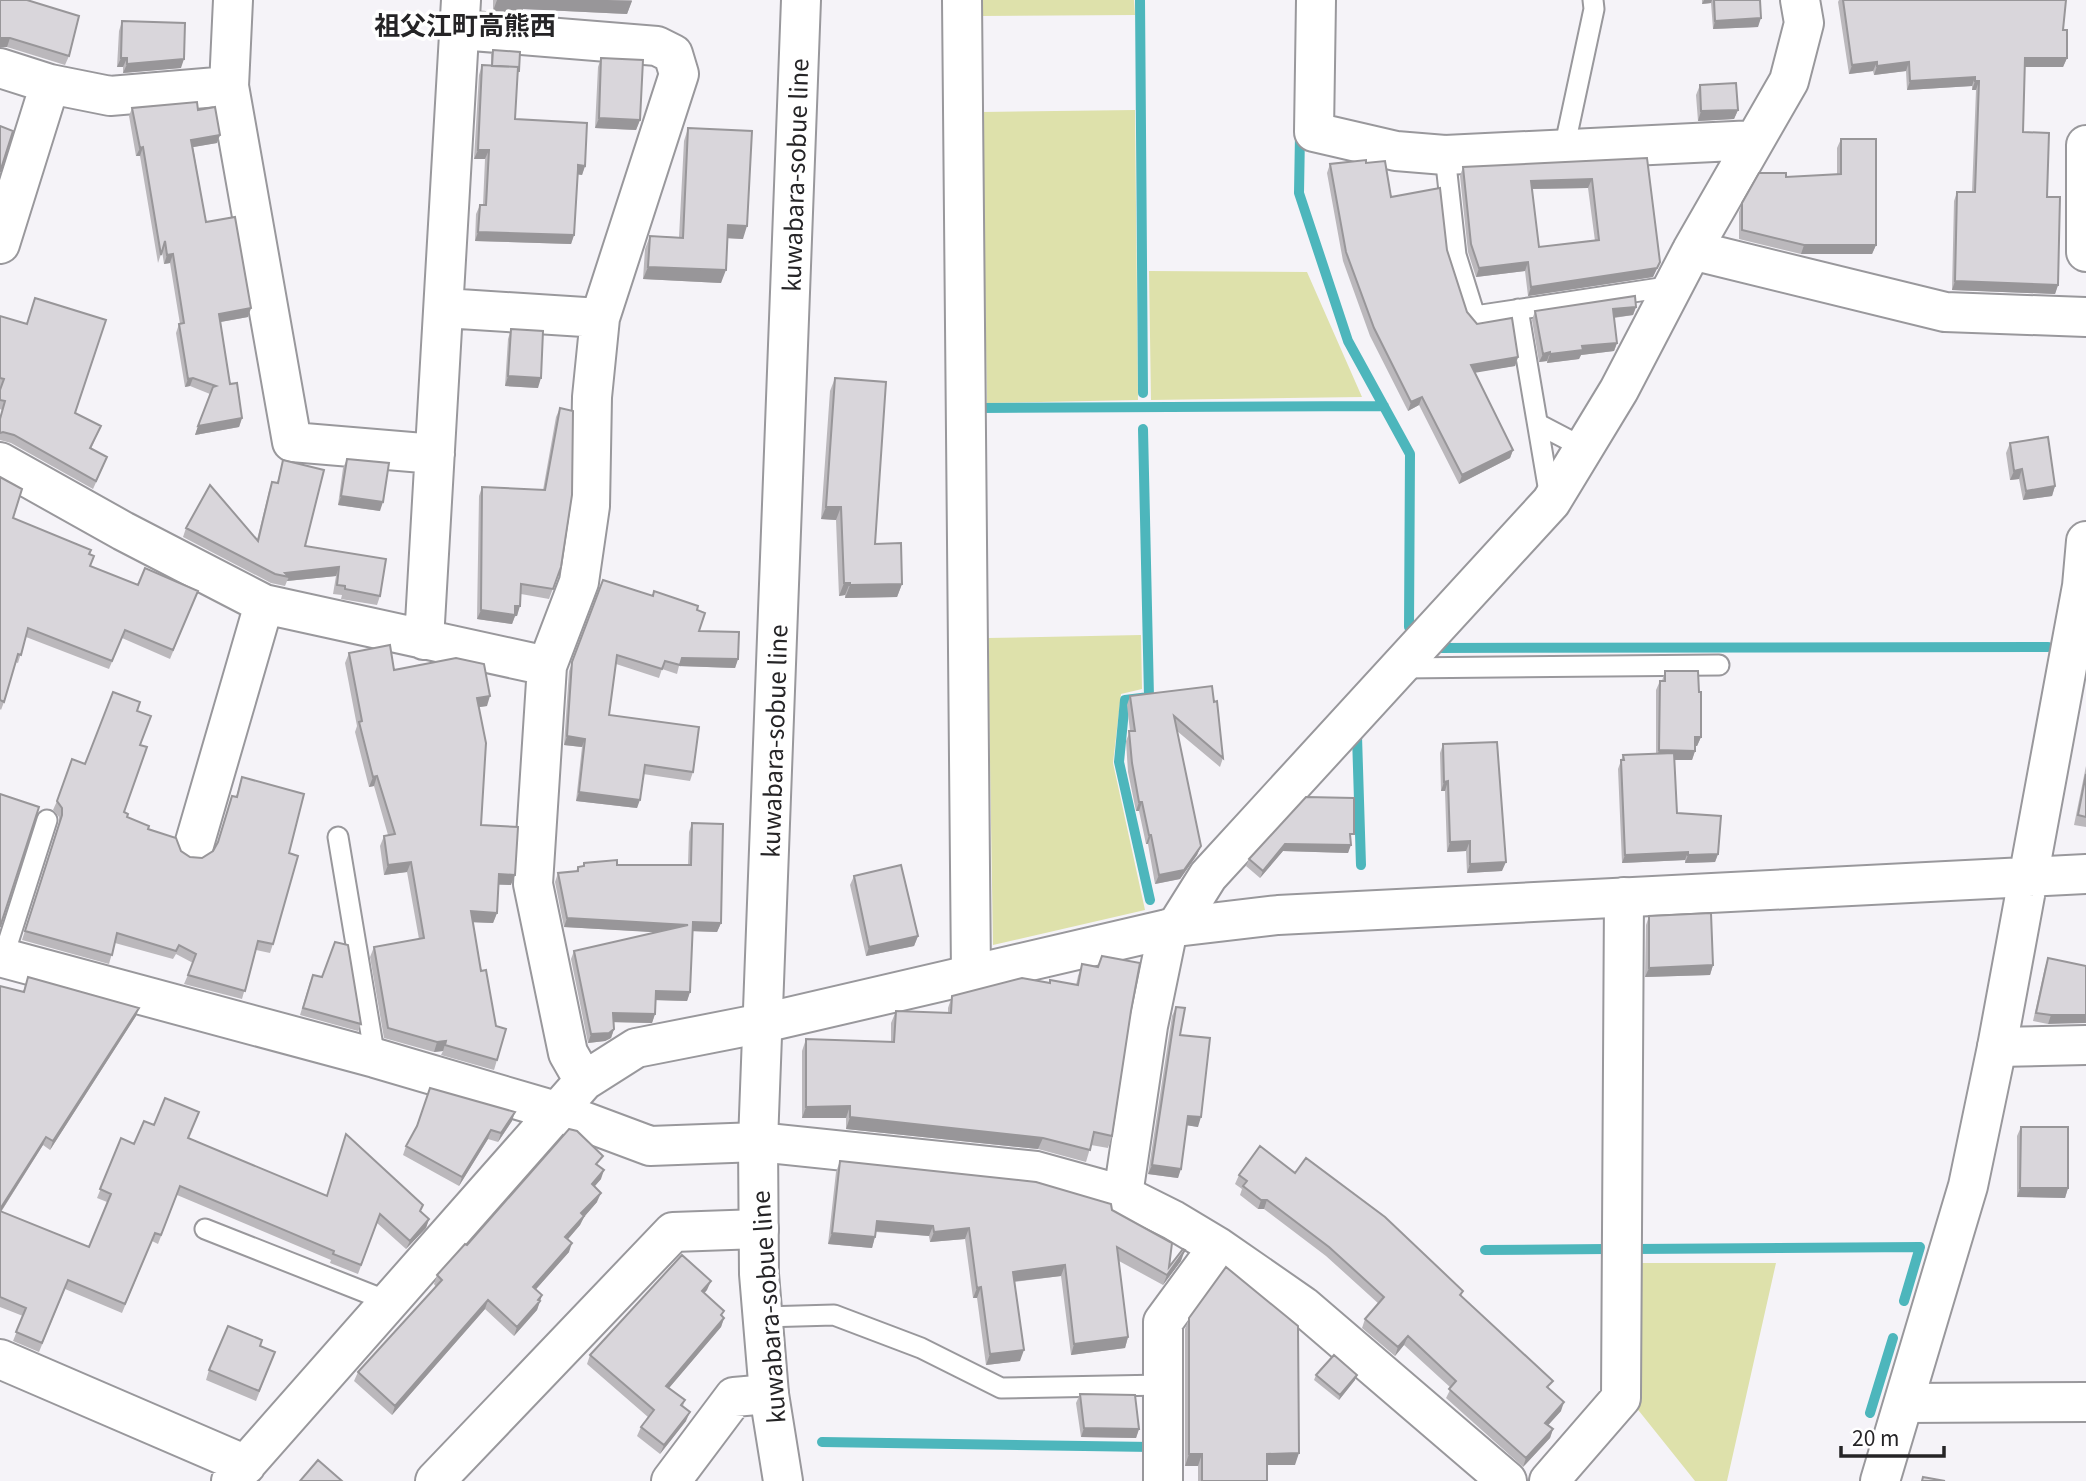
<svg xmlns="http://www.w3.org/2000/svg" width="2086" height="1481" font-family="Georgia,'Noto Sans JP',serif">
	<rect width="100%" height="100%" fill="#f5f3f8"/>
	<path fill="#dee1ab" d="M980 0H1134L1135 15 981 16Z
		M1135 110 1138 400 987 403 982 112Z
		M1149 271 1307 272 1362 397 1151 400Z
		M1141 635 1142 689 1121 694 1113 763 1145 910 993 945 988 638Z
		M1632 1263H1776L1727 1481H1695L1631 1401Z"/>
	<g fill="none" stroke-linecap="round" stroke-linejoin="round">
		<path stroke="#4db6bc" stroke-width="10" d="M1140 0 1143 393
			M1300 134 1299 193 1348 341 1410 454 1409 627
			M981 398V408L1384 406
			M1143 429 1149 697 1125 700 1119 762 1150 900
			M1434 648 2048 647
			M1357 736 1361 865
			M1636 1249 1920 1247 1904 1301
			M1485 1250 1606 1249
			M1870 1413 1893 1338
			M822 1442 1152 1447"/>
		<defs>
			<path id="service" d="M1564 149 1594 9 1593 0
				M1445 155 1456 255 1475 316 1673 286
				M1518 309 1550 498
				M1538 424 1584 448
				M1400 668 1719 665
				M338 837 375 1058
				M3 958 47 820
				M205 1229 390 1302
				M763 1317 834 1315 921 1348 1001 1388 1163 1385"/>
			<path id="minor" d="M233 0 229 86 292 442 435 454
				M962 0 971 975
				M1316 0 1314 132 1396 151 1445 155 1755 140
				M460 30 657 46 673 54 679 74 600 318 592 397 590 506 579 582 547 666
				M0 68 50 84 0 244
				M50 84 110 96 229 86
				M1692 250 1945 312 2086 317
				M444 308 600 318
				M0 462 123 531 264 604 547 666 533 884 568 1053 584 1081
				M424 640 461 0
				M194 845 264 604
				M1176 927 1208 876 1551 502 1619 390 1692 250 1789 81 1804 23 1800 0
				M0 957 375 1058 559 1112 650 1146 758 1142 1036 1171 1123 1195 1173 1220 1218 1247 1303 1306 1507 1481
				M1997 1047 2086 1045
				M1123 1195 1148 1026 1168 929
				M0 1359 246 1465
				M1904 1403 2086 1402
				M231 1481 584 1081 636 1048 763 1023
				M435 1481 673 1232 759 1229
				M671 1481 734 1397 769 1394
				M1163 1481V1322L1218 1247
				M1549 1481 1621 1398 1624 897"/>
			<path id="tertiary" d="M2086 145V252
				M763 1023 1176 927 1278 915 2086 874
				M1880 1481 1968 1186 1997 1047 2082 586 2086 541"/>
			<path id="secondary" d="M783 1481 769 1394 759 1274 758 1142 801 0"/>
		</defs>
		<use href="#service" stroke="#99989c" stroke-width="23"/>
		<use href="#minor" stroke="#99989c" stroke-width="42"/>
		<use href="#tertiary" stroke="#99989c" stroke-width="42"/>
		<use href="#secondary" stroke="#99989c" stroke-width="42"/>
		<use href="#service" stroke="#fff" stroke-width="19"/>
		<use href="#minor" stroke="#fff" stroke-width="38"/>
		<use href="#tertiary" stroke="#fff" stroke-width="38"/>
		<use href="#secondary" stroke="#fff" stroke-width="38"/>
	</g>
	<path fill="#bbb8bc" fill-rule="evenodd" d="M0 0 69 56 65 65 7 47H0Z
		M493 0H632L627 14 523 9 521 13 493 11Z
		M1702 0H1760L1758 27 1713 29 1711 3 1702 4Z
		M1839 0H2066L2063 30 2067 58 2063 67H2025L2023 132 2047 197 2058 285 2055 294 1952 290 1954 201 1957 192H1972L1976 90H1972V86L1907 90 1906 71 1874 75 1873 71 1849 74 1838 2Z
		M122 21 181 68 123 73V67H117L119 31Z
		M493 50 519 71 517 74 515 119 585 166 582 175 577 174 574 235 571 244 475 241 476 214 480 205H483L485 159H474L479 75 482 65 491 66V54Z
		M601 58 640 120 636 130 595 128 598 67Z
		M1700 85 1738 110 1734 119 1698 121 1696 95Z
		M132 108 198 110 220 135 217 143 193 147 206 222 251 308 248 317 220 322 230 384 242 418 239 427 195 435 210 394 190 386 185 387 176 333 179 324H180L170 263 164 264 162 251 158 263 140 156H136L129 116Z
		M688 128 743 239 728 238 721 283 643 279 645 249 650 236 679 237 684 141Z
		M1841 139 1876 245 1872 254H1801L1739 239V212L1742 203 1786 177 1837 175V148Z
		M1647 158 1660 262 1653 277 1528 296 1525 271 1476 277 1468 252 1460 176 1463 167ZM1588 188 1595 241 1539 247 1532 189Z
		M1366 163 1391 197 1447 250 1467 312 1477 324 1518 357 1515 366 1475 372 1513 450 1510 458 1459 484 1419 405 1408 411 1370 336 1343 261 1327 173 1330 164Z
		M1636 307 1633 315 1614 318 1617 343 1614 351 1581 355 1579 359 1547 363V361L1539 362 1532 320 1535 311Z
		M0 316 75 413 101 426 91 449 104 465 93 489 11 443 0 440V417L2 410 0 409Z
		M511 329 538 388 505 386 508 339Z
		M835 378 875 544 902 584 897 597 845 598V595L839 596 836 520 821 519 830 391Z
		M560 408 561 567 549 599 521 594 517 616H515L512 624 477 619 479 496 482 487 543 490 556 417Z
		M2010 443 2055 486 2052 496 2023 500 2019 479 2010 480 2006 453Z
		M347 459 380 511 338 505 343 468Z
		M283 460 305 546 380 596 377 605 341 599 342 595 333 594 336 576 287 581 285 586 271 583 183 537 186 528 257 540 269 491 272 482 277 483Z
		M0 477 13 518 89 554 90 566 138 585 198 591 170 659 122 638 109 669 26 637 18 663 15 662 4 702 1 710 0 709Z
		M603 580 697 610 699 631 738 659 735 668 679 666 677 674 662 669 659 678 616 664 609 715 693 772 690 781 643 774 637 808 576 801 582 747 564 745 569 671Z
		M349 653 487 706 479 707 481 825 511 885H498L497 913 493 923 473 922 497 1060 494 1070 441 1055 443 1051 434 1052 384 1038 370 957 374 947 419 939 407 872 384 875 380 846 384 836 388 835 374 786 369 787 355 732 357 726 345 663Z
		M1665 671 1701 737 1697 746H1695V751L1692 760H1674L1677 813 1718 854 1715 862 1685 863V860L1622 863 1618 769 1623 755 1656 754V690L1660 681H1662Z
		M1212 686 1223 758 1220 767 1177 731 1201 846 1197 855 1180 879 1155 884 1148 844H1146L1139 811H1136L1128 772 1126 741 1130 731 1127 705 1130 696Z
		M137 711 140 745 124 812 127 817 148 829 190 857 202 858 213 851 217 844 232 796 236 797 242 777 289 853 273 944 270 953 256 950 242 999 184 984 193 963 176 954 173 959 115 943 109 964 22 940 59 824V817L53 810 57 801 85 764Z
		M1443 744 1502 871 1467 873 1466 851 1447 852 1445 791H1441L1440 753Z
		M2086 766V827L2074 825Z
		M1306 797 1351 841 1348 853 1283 851 1260 878 1246 866 1249 859Z
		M692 823 721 923 717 932 692 931 690 992 687 1001 656 1000 655 1014 652 1023 613 1022 614 1029 611 1038 605 1041 588 1043 571 959 574 951 656 932 564 927 555 882 558 873 576 871 578 867 617 865H688L689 832Z
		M854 876 918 936 914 946 866 956 850 885Z
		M1649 916 1713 965 1710 975 1645 977 1646 925Z
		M2048 958 2086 966 2048 1024 2033 1021 2045 967Z
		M1082 964 1131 1011 1112 1136 1108 1148 1091 1145 1086 1162 1038 1149 846 1129V1118H802V1051L806 1039 891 1042V1023L896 1011 948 1013V1008L952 996 1049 983 1076 985 1078 976Z
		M28 977 136 1016 50 1150 43 1145 1 1212 89 1247 107 1202 97 1198 121 1138 134 1144 189 1138 326 1196 421 1211 429 1219 426 1228 406 1249 377 1223 358 1274 330 1263 331 1260 177 1195 158 1244 152 1241 122 1313 65 1289 39 1352 13 1341 23 1316 0 1307V986L23 992Z
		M322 977 361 1024 358 1031 300 1015 310 982Z
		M1176 1007 1198 1127 1187 1125 1178 1178 1148 1174 1172 1016Z
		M512 1121 498 1142 488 1139 459 1186 403 1155 406 1146Z
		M2021 1127 2068 1188 2065 1198 2017 1197V1136Z
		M840 1161 1112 1210 1169 1267 1181 1261 1163 1285 1119 1261 1128 1337 1125 1348 1071 1355 1061 1276 1014 1282 1020 1361 986 1365 977 1298H973L965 1239 930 1242 929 1236 876 1232 872 1248 828 1244 836 1172Z
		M600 1165 599 1166 601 1179 594 1187 597 1202 584 1217 580 1225 568 1239 569 1252 536 1289 542 1295 537 1310 514 1336 485 1309 392 1415 354 1381 358 1372 436 1287 434 1284 437 1275 467 1245Z
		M1295 1173 1463 1291 1461 1296 1550 1389 1561 1411 1548 1425 1553 1429 1550 1438 1523 1467 1446 1398 1451 1388 1404 1345 1395 1356 1362 1328 1365 1319 1379 1304 1326 1256 1264 1209H1258L1240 1195 1242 1189 1235 1184 1239 1175Z
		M707 1290 704 1293 724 1318 721 1327 669 1388 685 1400 683 1406 686 1421 660 1454 637 1436 641 1427 648 1417 587 1364 590 1355Z
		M1189 1318 1295 1465H1267V1481H1198V1466H1185V1329Z
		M260 1346 275 1352 256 1401 206 1380 209 1370Z
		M1316 1375 1355 1380 1339 1400 1314 1380Z
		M1080 1394 1139 1429 1136 1438 1081 1437 1076 1403Z"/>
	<path fill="#989699" d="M497 0H608L632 1 627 14 523 9 521 13 493 11Z
		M1704 0H1712L1711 3 1702 4Z
		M1761 18 1758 27 1713 29 1715 21Z
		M0 38H10L7 47H0Z
		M121 58H127L123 67H117Z
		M2025 58H2067L2063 67H2022Z
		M184 59 181 68 123 73 127 64Z
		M1877 62 1873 71 1849 74 1852 65Z
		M1909 62 1906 71 1874 75 1877 66Z
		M1975 77 1972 86 1907 90 1910 81Z
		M1975 81H1979L1976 90H1972Z
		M1738 110 1734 119 1698 121 1701 111Z
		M599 118 640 120 636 130 595 128Z
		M220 135 217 143 188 148 191 140Z
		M143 147 140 156H136L140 148Z
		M478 150H489L485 159H474Z
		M578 165 585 166 582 175 575 174Z
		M1592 179 1588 188 1527 189 1531 181Z
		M728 225 747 226 743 239 724 238Z
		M478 232 574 235 571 244 475 241Z
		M1804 245H1876L1872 254H1801Z
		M173 254 170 263 164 264 167 255Z
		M1528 262 1525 271 1476 277 1479 268Z
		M1660 262 1653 277 1528 296 1531 287Z
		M648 267 726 270 721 283 643 279Z
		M1955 281 2058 285 2055 294 1952 290Z
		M1636 307 1633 315 1610 318 1613 309Z
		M251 308 248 317 215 323 219 314Z
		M1617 343 1614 351 1581 355 1579 359 1547 363 1550 354 1582 346Z
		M1550 352 1547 361 1539 362 1543 354Z
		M1518 357 1515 366 1468 374 1471 365Z
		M508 376 541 378 538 388 505 386Z
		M193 378 190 386 185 387 188 379Z
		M1422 397 1419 405 1408 411 1411 402Z
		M242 418 239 427 195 435 198 426Z
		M1513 450 1510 458 1459 484 1462 475Z
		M2022 469 2019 479 2010 480 2014 471Z
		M2055 486 2052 496 2023 500 2026 491Z
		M341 496 383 502 380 511 338 505Z
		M826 507H841L836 520 821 519Z
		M339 567 336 576 287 581 289 577 285 573Z
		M844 583H850L845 595 839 596Z
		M902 584 897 597 845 598 850 585Z
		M515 606H520L517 616H515L512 624 477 619 481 610Z
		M682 658 738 659 735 668 679 666Z
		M490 696 487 706 473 708 477 698Z
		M567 736 585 739 582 747 564 745Z
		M1695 737H1701L1697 746H1692Z
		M1659 750 1695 751 1692 760H1656Z
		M377 776 374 786 369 787 373 777Z
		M1448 781 1445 791H1441L1444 782Z
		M579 792 640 800 637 808 576 801Z
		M1139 802H1142L1139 811H1136Z
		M1149 835H1151L1148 844H1146Z
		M1470 841 1466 851 1447 852 1450 842Z
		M1285 844 1351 845 1348 853 1283 851 1260 878 1263 871Z
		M1201 846 1197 855 1180 879 1155 884 1159 875Z
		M1688 852 1685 860 1622 863 1625 855Z
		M1718 854 1715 862 1685 863 1688 855Z
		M411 862 407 872 384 875 388 865Z
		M1506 862 1502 871 1467 873 1470 864Z
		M499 874 515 875 511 885 495 884Z
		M471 911 497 913 493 923 467 922Z
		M567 918 688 925 684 934 564 927Z
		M693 922 721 923 717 932 689 931Z
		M918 936 914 946 866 956 869 947Z
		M1713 965 1710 975 1645 977 1649 968Z
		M656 991 690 992 687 1001 653 1000Z
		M139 1008 136 1016 50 1150 53 1141Z
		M613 1013 655 1014 652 1023 609 1022Z
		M2051 1015H2086V1023L2048 1024Z
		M614 1029 611 1038 605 1041 588 1043 591 1034Z
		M446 1041 443 1051 434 1052 437 1042Z
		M850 1106 846 1118H802L806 1107Z
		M515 1112 512 1121 498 1142 501 1133Z
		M1188 1116 1201 1117 1198 1127 1185 1125Z
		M850 1117 1043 1138 1038 1149 846 1129Z
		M491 1130 488 1139 459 1186 462 1177Z
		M46 1137 43 1145 0 1213V1209Z
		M1152 1165 1181 1169 1178 1178 1148 1174Z
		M604 1170 601 1179 588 1194 592 1184Z
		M2020 1188H2068L2065 1198 2017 1197Z
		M601 1193 597 1202 584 1217 580 1225 562 1246 565 1237 581 1213Z
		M1261 1200H1267L1264 1209H1258Z
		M429 1219 426 1228 406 1249 410 1241Z
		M877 1221 933 1226 929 1236 873 1231Z
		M969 1228 965 1239 930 1242 934 1232Z
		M832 1233 875 1237 872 1248 828 1244Z
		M572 1243 569 1252 530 1296 533 1287Z
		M1185 1250 1181 1261 1163 1285 1167 1275Z
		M1065 1265 1061 1276 1009 1282 1013 1272Z
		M711 1281 707 1290 698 1300 702 1291Z
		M981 1287 977 1298H973L977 1288Z
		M542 1295 537 1310 514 1336 517 1327Z
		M488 1300 485 1309 392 1415 395 1406Z
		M724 1318 721 1327 663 1395 666 1386Z
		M1408 1336 1404 1345 1395 1356 1398 1347Z
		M1128 1337 1125 1348 1071 1355 1074 1344Z
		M1024 1350 1020 1361 986 1365 990 1354Z
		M1357 1375 1355 1380 1339 1400 1340 1395Z
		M1564 1402 1561 1411 1542 1432 1545 1423Z
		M690 1412 686 1421 660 1454 664 1445Z
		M1084 1428 1139 1429 1136 1438 1081 1437Z
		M1553 1429 1550 1438 1523 1467 1526 1458Z
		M1299 1453 1295 1465H1263L1267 1454Z
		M1189 1454H1202L1198 1466H1185Z"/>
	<path fill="#d9d6db" stroke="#989699" stroke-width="2" fill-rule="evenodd" d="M0 0H27L79 16 69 56 10 38H0Z
		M1714 0H1760L1761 18 1715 21Z
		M1843 0H2066L2063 30H2067V58H2025L2023 132 2049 133 2047 197H2060L2058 285 1955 281 1957 192H1975L1979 81H1975V77L1910 81 1909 62 1877 66V62L1852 65Z
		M122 21 185 23 184 59 127 64V58H121Z
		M493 50 520 52 519 71H518V67L492 66Z
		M601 58 643 60 640 120 599 118Z
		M482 65 518 67 515 119 587 123 585 166 578 165V169L574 235 478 232 480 205H486L489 150H478Z
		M1736 83 1738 110 1701 111 1700 85Z
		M197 102 198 110 215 107 220 135 191 140 206 222 235 217 251 308 219 314 230 384 237 383 242 418 198 426 213 387 216 386 193 378 188 379 179 324 184 323 173 254 167 255 165 241 161 255 143 147 140 148 132 108Z
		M0 126 13 131 0 172Z
		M688 128 752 131 747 226 728 225 726 270 648 267 650 236 683 238Z
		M1841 139H1876V245H1804L1742 230V203L1759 173H1786V177L1841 174Z
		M1647 158 1660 262 1657 268 1531 287 1528 262 1479 268 1471 244 1463 167ZM1592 179 1599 240 1539 247 1531 181Z
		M1366 160V163L1385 161 1391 197 1440 188 1447 250 1467 312 1477 324 1512 318 1518 357 1471 365 1513 450 1462 475 1422 397 1411 402 1374 328 1346 252 1330 164Z
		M1635 296 1636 307 1613 309 1617 343 1582 346 1583 350 1550 354V352L1543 354 1535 311Z
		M35 298 106 320 75 413 101 426 90 448 107 457 96 481 14 435 3 432 0 433V419L5 401 0 400V390L4 379 0 378V316L27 324Z
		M511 329 543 331 541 378 508 376Z
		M835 378 886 382 875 544 901 543 902 584 850 585V583H844L841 507H826Z
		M560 408 573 411 572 495 561 567 553 589 521 584 520 606H515V615L481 610 482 487 545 490Z
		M2048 437 2055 486 2026 491 2022 469 2014 471 2010 443Z
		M347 459 389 463 383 502 341 496Z
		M283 460 324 470 305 546 386 559 380 596 345 589V586L337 585 339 567 285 573 289 577 275 574 186 528 210 485 258 541 272 482 278 483Z
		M0 477 22 489 13 518 91 550 89 554 94 556 90 566 138 585 145 568 198 591 173 650 125 630 112 661 28 628 21 655 18 654 4 702 0 700Z
		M603 580 653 596 654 591 698 606 697 610 705 613 699 631 739 632 738 659 682 658 680 665 665 661 662 669 617 655 609 715 699 727 693 772 645 765 640 800 579 792 585 739 567 736 572 662Z
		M390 645 394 670 456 658 484 664 490 696 477 698 486 743 481 825 518 827 515 875 499 874 497 913 471 911 481 971 486 970 496 1026 506 1029 497 1060 445 1045 446 1041 437 1042 388 1028 374 947 424 938 411 862 388 865 384 836 395 834 377 776 373 777 359 722 362 721 349 653Z
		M1665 671H1698L1699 692H1701V737H1695V751L1659 750 1660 681H1665Z
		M1212 686 1214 702 1217 701 1223 758 1174 716 1201 846 1184 870 1159 875 1151 835H1149L1142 802H1139L1132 763 1129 731H1135L1130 696Z
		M113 692 140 702 137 711 151 716 140 745 147 747 124 812 128 814 127 817 149 826 148 829 176 838 181 851 190 857 202 858 213 851 218 842 232 796 237 797 242 777 304 794 289 853 298 856 273 944 258 941 245 991 188 975 196 954 179 945 176 951 117 933 112 955 25 931 62 815V808L57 801 72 759 85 764Z
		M1497 742 1506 862 1470 864V841L1450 842 1448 781 1444 782 1443 744Z
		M1674 753 1677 813 1721 816 1718 854 1688 855V852L1625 855 1621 760H1624L1623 755Z
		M2086 774V817L2078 815Z
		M0 794 39 807 0 927Z
		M1306 797 1354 798V834H1350L1351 845 1285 844 1263 871 1249 859Z
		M692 823 723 824 721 923 693 922 690 992 656 991 655 1014 613 1013 614 1029 609 1033 591 1034 574 951 688 925 567 918 558 873 578 871V867L584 866V863L617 860V865H691Z
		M901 865 918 936 869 947 854 876Z
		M1711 913 1713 965 1649 968V916Z
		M335 942 348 945 361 1024 303 1008 313 975 322 977Z
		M1102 956 1140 963 1131 1011 1112 1136 1094 1132 1090 1150 1043 1138 850 1117V1106L806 1107V1039L894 1042 896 1011 951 1013 952 996 1022 978 1050 983V980L1078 985 1082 964 1098 967Z
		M2048 958 2086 966V1015H2051L2036 1013Z
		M28 977 139 1008 53 1141 46 1137 0 1209V986L24 992Z
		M1176 1007 1185 1008 1180 1035 1210 1038 1201 1117 1188 1116 1181 1169 1152 1165Z
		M430 1088 515 1112 501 1133 491 1130 462 1177 406 1146 417 1126Z
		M165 1098 199 1112 188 1138 327 1196 346 1134 423 1205 420 1211 429 1219 410 1241 380 1214 361 1265 333 1254 334 1251 180 1186 161 1235 155 1233 125 1304 68 1280 42 1343 16 1332 26 1308 0 1297V1211L89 1247 111 1194 100 1189 121 1138 134 1144 144 1121 154 1125Z
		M2021 1127H2068V1188H2020Z
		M569 1129 577 1131 603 1156 596 1164 604 1170 592 1184 601 1193 581 1213 584 1216 565 1237 572 1243 533 1287 542 1295 538 1300 540 1301 517 1327 488 1300 395 1406 358 1372 442 1280 437 1275 465 1244 467 1245Z
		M1260 1146 1295 1173 1306 1158 1385 1217 1463 1291 1460 1295 1553 1381 1547 1387 1564 1402 1545 1423 1553 1429 1526 1458 1449 1389 1456 1381 1408 1336 1398 1347 1365 1319 1384 1297 1329 1247 1267 1200H1261L1243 1186 1247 1181 1239 1175Z
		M840 1161 1036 1182 1111 1204 1112 1210 1172 1243 1169 1267 1183 1249 1185 1250 1167 1275 1117 1247 1128 1337 1074 1344 1065 1265 1013 1272 1024 1350 990 1354 981 1287 977 1288 969 1228 934 1232 933 1226 877 1221 875 1237 832 1233Z
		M682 1255 711 1281 702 1291 724 1311 721 1315 724 1318 666 1386 685 1400 681 1405 690 1412 664 1445 641 1427 654 1410 590 1355Z
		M1226 1267 1298 1326 1299 1453 1267 1454V1481H1202V1454H1189V1318Z
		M228 1326 262 1340 260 1346 275 1352 259 1391 209 1370Z
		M1334 1355 1357 1375 1340 1395 1316 1375Z
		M1080 1394 1135 1395 1139 1429 1084 1428Z
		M318 1460 342 1481H300Z
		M1923 1477 1945 1481H1922Z"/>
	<g text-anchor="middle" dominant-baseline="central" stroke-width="7" stroke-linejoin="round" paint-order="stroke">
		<g font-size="24" fill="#252426" stroke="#fff">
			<text transform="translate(794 175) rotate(-88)">kuwabara-sobue line</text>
			<text transform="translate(773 741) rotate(-88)">kuwabara-sobue line</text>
			<text transform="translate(767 1307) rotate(-94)">kuwabara-sobue line</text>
		</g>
		<g font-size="26" font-weight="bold" fill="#252426" stroke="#fff">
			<text x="465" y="23">祖父江町高熊西</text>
		</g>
	</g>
	<path d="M1841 1446v10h103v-10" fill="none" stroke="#252426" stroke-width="3.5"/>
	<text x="1852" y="1446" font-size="21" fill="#252426" stroke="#ffffff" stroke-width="5" paint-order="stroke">20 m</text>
</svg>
